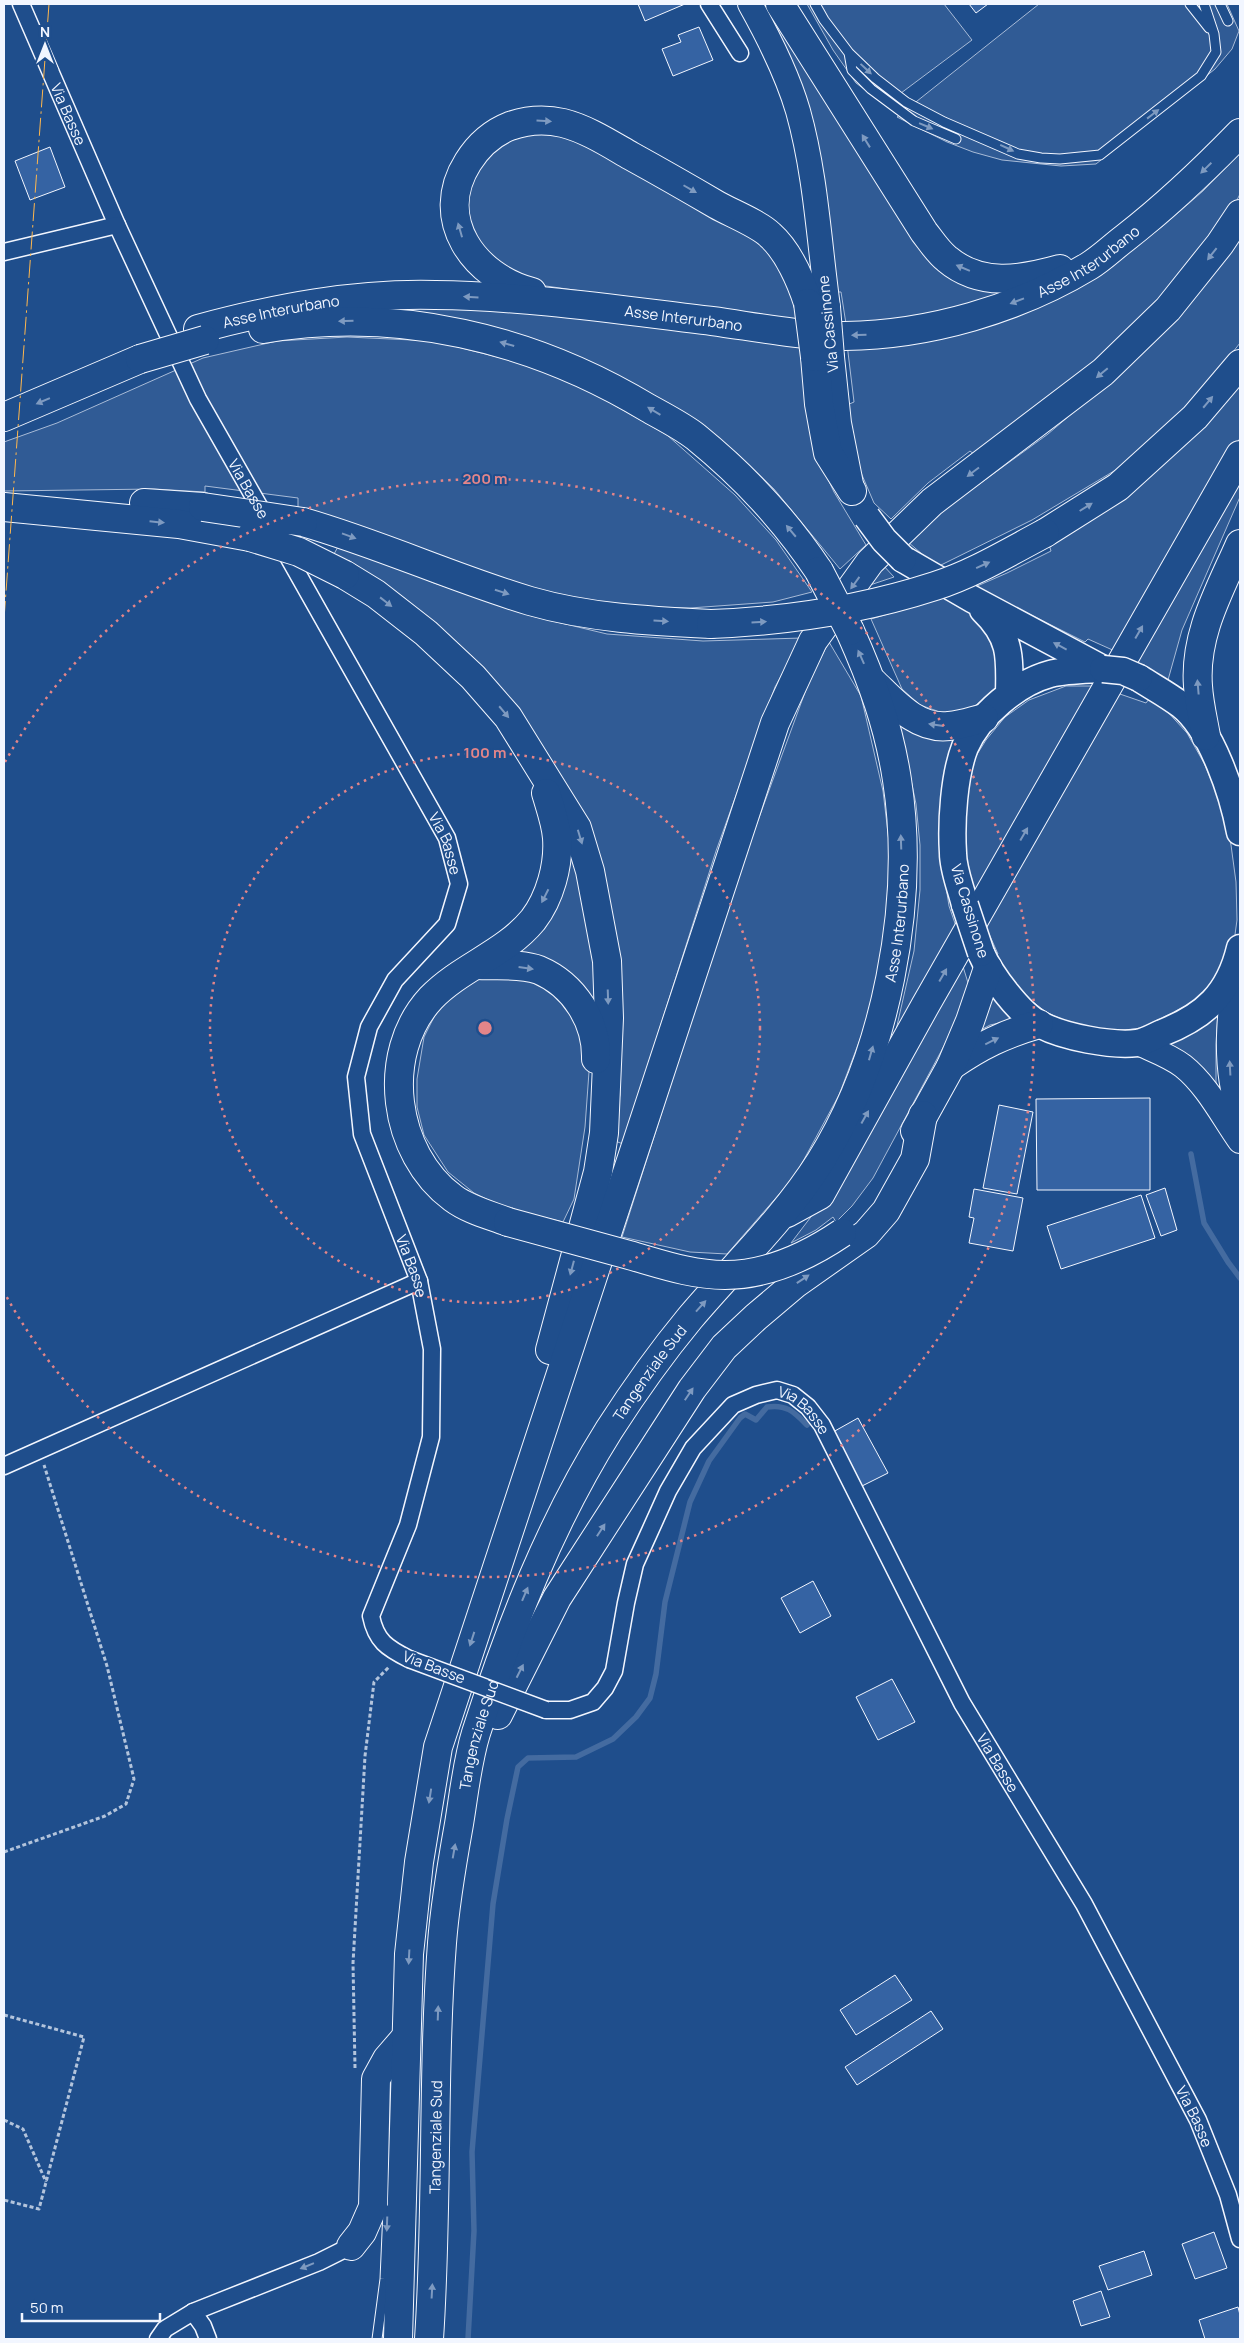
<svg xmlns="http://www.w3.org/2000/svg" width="1244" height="2343" font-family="Manrope,sans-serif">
	<rect width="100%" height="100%" fill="#1f4e8c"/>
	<path fill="#305b95" stroke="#a8bbd7" d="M759 4H770L911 227 999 290 1001 296 922 318 846 324 841 292H837Z
		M807 4H944L972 40 885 105 856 83 833 50Z
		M1039 4H1227L1239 31 1232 49 1215 69 1096 164 1061 166 1002 160 973 152 947 142 897 117Z
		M565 130 758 238 784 264 797 305V325L735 313 539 285 480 254 464 200 480 159 511 136Z
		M1240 153V194L1234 206 1184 273 1130 334 975 455 970 451 928 483 891 519 874 503 856 461 847 405 854 402 847 344 1127 253 1163 226 1203 191Z
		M1240 234V343L1188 409 1119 468 1032 520 937 567 908 542 927 522 1048 434 1125 368Z
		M460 301 718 333 800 347 803 380 807 385 817 456 834 492 866 545 840 569 774 489 738 454 705 434 644 392 578 357 503 330 391 309Z
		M347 337 434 341 525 364 586 389 667 435 735 495 776 540 812 592 773 602 690 608 633 607 565 597 487 576 298 510V498L205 486V492L154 489 4 491V442L57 423 203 358 277 341Z
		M1240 382V438L1117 652 1088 639 1085 642 975 587 1007 573 1051 551 1049 544Z
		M1240 469V497L1182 630 1168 680 1134 662Z
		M340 543 434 583 532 616 607 634 703 641 802 638 775 687 716 851 623 1144 610 1139 620 1095 619 990 576 801 525 718 474 658 403 597 334 554Z
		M870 551 894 577 855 590Z
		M942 598 960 604 996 629 1002 673 994 691 976 705 961 712 943 713 920 705 902 689 871 619Z
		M829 642 861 696 883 791 893 876 873 1005 839 1095 795 1176 727 1254 690 1252 622 1237 735 883 811 676Z
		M1066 686H1096L974 897 969 869 965 871 961 847 971 764 986 740 1005 717 1029 700Z
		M1117 693 1146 703 1149 699 1165 709 1187 733 1204 763 1222 805 1231 845 1236 882 1237 920 1234 942 1213 981 1196 1001 1142 1028 1115 1031 1070 1023 1046 1012 1024 995 995 957 998 954 985 925Z
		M898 717 958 735 940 848 949 906 959 935 896 1030 914 951 920 890V845L916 804Z
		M571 846 593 915 595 1010 507 954Z
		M961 960 969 986 966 1005 873 1178 852 1206 836 1222 833 1217 816 1230 791 1243 839 1180Z
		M494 975 532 977 580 1015 590 1058 585 1127 574 1199 563 1222 505 1208 474 1193 448 1172 424 1135 417 1107V1079L424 1037 440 1005 468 981Z
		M989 983 1027 1023 1004 1022 990 1025 975 1033Z
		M1218 1010 1216 1045V1084L1167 1044Z"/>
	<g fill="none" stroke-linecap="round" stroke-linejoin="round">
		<path stroke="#446ba0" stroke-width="5.5" d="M1191 1154 1204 1223 1228 1262 1240 1278
			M468 2339 474 2231 472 2152 493 1904 507 1819 518 1767 528 1758 576 1757 613 1739 636 1717 650 1698 656 1674 665 1602 690 1502 709 1461 740 1418 745 1414 756 1420 767 1407C787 1404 794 1412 807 1425"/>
	</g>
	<path fill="#3563a3" stroke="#f2f6ff" d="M638 4H685L645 21Z
		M969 4H988L976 13Z
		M699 27 713 60 673 76 662 49 681 42 678 35Z
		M50 147 65 187 30 200 15 161Z
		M1150 1098V1190H1037L1036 1099Z
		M999 1105 1033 1112 1017 1194 983 1188Z
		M1165 1188 1177 1230 1161 1236 1146 1195Z
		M974 1189 1023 1198 1013 1251 969 1243 974 1218 969 1217Z
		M1141 1195 1155 1238 1061 1269 1047 1226Z
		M858 1418 888 1473 862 1486 833 1432Z
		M813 1581 831 1616 800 1633 781 1598Z
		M892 1679 915 1722 878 1740 856 1697Z
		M895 1975 912 2000 856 2035 840 2010Z
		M931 2011 943 2029 857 2085 845 2067Z
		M1214 2232 1227 2268 1195 2279 1182 2244Z
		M1144 2251 1152 2275 1108 2290 1099 2266Z
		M1101 2291 1110 2317 1081 2326 1073 2301Z
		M1238 2307 1240 2315V2339H1205L1199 2320Z"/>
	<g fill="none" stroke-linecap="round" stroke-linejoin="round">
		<defs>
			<path id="lane" d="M815 4 824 20 849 53 875 78 906 102 944 122 1018 154 1041 158 1060 159 1100 155 1201 76 1216 52 1214 34 1204 4
				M1190 4 1209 28
				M1220 4 1228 21
				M849 53 852 70 871 89 914 121 956 139
				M377 2339 385 2279 388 2210"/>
			<g id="street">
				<path id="s1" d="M21 4 117 225 198 399 267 520"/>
				<path d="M709 4 740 53"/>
				<path d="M4 252 117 225"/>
				<path id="s2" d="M282 546 447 838 459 884 447 924 395 980 369 1027 356 1077 362 1134 419 1281 432 1349 431 1437 408 1525 371 1616C376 1641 387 1648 409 1659"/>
				<path d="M4 1466 419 1281"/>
				<path id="s3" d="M546 1710H570L593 1702 605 1688 614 1671 626 1603 635 1564 650 1531 668 1491 693 1448 733 1405 756 1395 777 1390 793 1395 808 1407 822 1425 962 1703 1084 1904 1198 2120 1228 2195 1240 2239"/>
				<path d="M193 2312 203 2326 208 2339"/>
				<path d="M158 2339 165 2329 193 2312 319 2262 351 2246"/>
			</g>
			<path id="secondary" d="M750 4C769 38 787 73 798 111 816 175 819 242 828 307
				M832 357 839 423 851 484
				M1235 969C1229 1018 1223 1067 1240 1115
				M1138 1043C1153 1050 1170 1056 1183 1066 1207 1085 1223 1117 1240 1141"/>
			<path id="primary" d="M903 559 972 599 1103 669
				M983 610C1011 637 1010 656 1009 693
				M1139 678C1153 687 1168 695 1181 705 1212 729 1233 795 1240 832
				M965 905C961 888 953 870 953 853 951 822 954 775 965 747 979 715 1017 683 1050 674 1066 670 1086 670 1103 669
				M981 953C990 974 1020 1015 1041 1025 1064 1037 1111 1046 1137 1043 1145 1042 1155 1036 1162 1033 1205 1016 1229 994 1240 948"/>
			<g id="highway">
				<path d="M780 4 924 232C931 241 938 252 947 259 980 287 1021 280 1060 269"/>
				<path d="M532 292C474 277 432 219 468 162 478 146 492 133 510 126 527 120 546 119 563 123 587 129 610 144 631 156 660 172 688 188 717 205 731 213 759 224 770 235 788 251 801 281 808 303"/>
				<path id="s4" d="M198 329C276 308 354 293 435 295 528 296 620 310 712 321 756 327 801 336 845 336 929 335 1018 309 1089 266 1102 258 1113 247 1125 238 1166 206 1204 170 1240 133"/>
				<path d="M263 329C398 306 532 338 648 408 664 417 682 426 696 437 744 476 785 520 819 571"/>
				<path d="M815 357 819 404 828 453 852 491"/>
				<path d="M4 417 140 359"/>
				<path d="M144 503 203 507"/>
				<path d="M4 507 179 524 250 537"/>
				<path d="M303 522C380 544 453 578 530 601 589 618 650 621 711 624"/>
				<path d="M1045 533 1118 487 1195 417 1240 364"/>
				<path d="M345 575 376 594 426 633 473 677 508 717 577 828 590 871 607 961 609 1018 604 1133 598 1172 550 1350"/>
				<path d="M873 682C894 702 917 730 949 726 961 725 972 721 984 718"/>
				<path d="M1206 736C1203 719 1199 703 1198 686 1194 634 1220 590 1240 544"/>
				<path d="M477 965C496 966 521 963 539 970 574 985 597 1021 596 1059"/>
				<path d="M951 1066C980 1046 1004 1034 1039 1024"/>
				<path d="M915 1131 951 1066 970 1021 988 968"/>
				<path d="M787 1213 820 1195 925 1006 1240 455"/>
				<path d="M508 1222C490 1215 469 1210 453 1198 393 1154 379 1054 431 998 461 967 505 954 533 920 550 898 559 865 557 838 556 823 550 807 546 793"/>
				<path d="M498 1715 557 1598 692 1389 724 1347 756 1317 795 1284 866 1234 886 1211 915 1159 923 1115"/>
				<path d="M351 2246 362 2232 373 2207 376 2079 387 2059 406 2037"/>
				<path d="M398 2339 409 1954 419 1862 438 1747 775 723 813 641 870 562 932 502 1103 372 1168 309 1220 244 1240 214"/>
				<path id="s5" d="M429 2339C438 2207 432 2074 442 1943 445 1903 452 1863 459 1824 464 1794 467 1762 476 1733 510 1627 550 1524 609 1430 634 1391 661 1353 690 1318 734 1266 784 1219 820 1162 886 1057 916 902 897 780 889 727 872 680 850 631"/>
			</g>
		</defs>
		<use href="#lane" stroke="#f2f6ff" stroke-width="11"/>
		<use href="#street" stroke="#f2f6ff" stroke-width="19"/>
		<use href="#secondary" stroke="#f2f6ff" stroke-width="26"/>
		<use href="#primary" stroke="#f2f6ff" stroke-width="29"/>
		<use href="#highway" stroke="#f2f6ff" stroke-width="30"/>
		<path stroke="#b3c4dc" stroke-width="3" stroke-dasharray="4 2.5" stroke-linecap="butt" d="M4 1852 105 1816 126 1804 134 1779 107 1666 44 1465
			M4 2015 84 2037 39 2209 4 2200
			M355 2068 353 1963 365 1756 374 1682 389 1667
			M4 2120 23 2129 46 2182"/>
		<use href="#lane" stroke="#1f4e8c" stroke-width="9"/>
		<use href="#street" stroke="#1f4e8c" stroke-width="16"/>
		<use href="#secondary" stroke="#1f4e8c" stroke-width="24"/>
		<use href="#primary" stroke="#1f4e8c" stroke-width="26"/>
		<use href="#highway" stroke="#1f4e8c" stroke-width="28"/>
		<defs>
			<path id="street-bridge" d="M409 1659 546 1710"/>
			<path id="secondary-bridge" d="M828 307 832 357"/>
			<path id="primary-bridge" d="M867 517 884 540 903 559
				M1103 669 1123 671 1139 678
				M965 905 981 953"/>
			<path id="highway-bridge" d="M808 303 815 357
				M140 359 205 340
				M203 507 303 522
				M250 537 299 552 345 575
				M819 571 850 631
				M711 624C788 621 861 610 935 586 973 574 1009 552 1045 533
				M508 1222C548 1233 589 1244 629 1255 661 1264 692 1275 725 1275 767 1275 808 1256 842 1233"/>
		</defs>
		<use href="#street-bridge" stroke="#f2f6ff" stroke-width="19" stroke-linecap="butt"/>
		<use href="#secondary-bridge" stroke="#f2f6ff" stroke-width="26" stroke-linecap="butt"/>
		<use href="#primary-bridge" stroke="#f2f6ff" stroke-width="29" stroke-linecap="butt"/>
		<use href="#highway-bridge" stroke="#f2f6ff" stroke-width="30" stroke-linecap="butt"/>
		<use href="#street-bridge" stroke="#1f4e8c" stroke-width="16"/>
		<use href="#secondary-bridge" stroke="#1f4e8c" stroke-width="24"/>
		<use href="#primary-bridge" stroke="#1f4e8c" stroke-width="26"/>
		<use href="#highway-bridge" stroke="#1f4e8c" stroke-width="28"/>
		<path stroke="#ffb74d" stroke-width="1" stroke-dasharray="18 4 2.5 4" stroke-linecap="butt" d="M4 619 49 4"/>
	</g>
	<defs><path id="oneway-solid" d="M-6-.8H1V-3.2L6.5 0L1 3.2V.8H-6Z" transform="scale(1.25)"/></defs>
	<g fill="#7e9ac0">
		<use href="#oneway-solid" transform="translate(866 69) rotate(43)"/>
		<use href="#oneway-solid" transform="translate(1153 114) rotate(-38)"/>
		<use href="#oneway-solid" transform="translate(544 121) rotate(3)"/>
		<use href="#oneway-solid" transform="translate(926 126) rotate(23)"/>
		<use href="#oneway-solid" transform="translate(866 141) rotate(-122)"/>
		<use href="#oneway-solid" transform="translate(1007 148) rotate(25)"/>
		<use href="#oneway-solid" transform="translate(1206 168) rotate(136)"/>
		<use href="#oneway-solid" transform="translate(690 189) rotate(30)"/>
		<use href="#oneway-solid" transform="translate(460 230) rotate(-106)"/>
		<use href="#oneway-solid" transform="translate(1212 254) rotate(128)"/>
		<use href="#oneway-solid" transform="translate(963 268) rotate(-157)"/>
		<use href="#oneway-solid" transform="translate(471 297) rotate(-177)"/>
		<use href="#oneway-solid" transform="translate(1017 301) rotate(159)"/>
		<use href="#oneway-solid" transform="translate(346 321) rotate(178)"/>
		<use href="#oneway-solid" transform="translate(859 335) rotate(178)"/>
		<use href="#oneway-solid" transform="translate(507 344) rotate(-164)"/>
		<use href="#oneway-solid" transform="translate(1102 373) rotate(140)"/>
		<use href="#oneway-solid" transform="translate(43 401) rotate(157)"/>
		<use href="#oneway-solid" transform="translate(1208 402) rotate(-50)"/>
		<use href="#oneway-solid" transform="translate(654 411) rotate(-149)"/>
		<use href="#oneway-solid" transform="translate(973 472) rotate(143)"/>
		<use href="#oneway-solid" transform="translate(1086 507) rotate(-32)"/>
		<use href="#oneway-solid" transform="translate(157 522) rotate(6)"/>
		<use href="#oneway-solid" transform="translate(791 531) rotate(-130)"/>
		<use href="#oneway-solid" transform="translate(349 536) rotate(20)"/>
		<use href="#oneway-solid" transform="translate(983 565) rotate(-24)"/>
		<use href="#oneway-solid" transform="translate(855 583) rotate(126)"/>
		<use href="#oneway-solid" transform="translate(502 592) rotate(18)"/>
		<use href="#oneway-solid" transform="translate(386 602) rotate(38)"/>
		<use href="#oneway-solid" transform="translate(661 621) rotate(3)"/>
		<use href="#oneway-solid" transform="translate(759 622) rotate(-3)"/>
		<use href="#oneway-solid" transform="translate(1139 632) rotate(-60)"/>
		<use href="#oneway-solid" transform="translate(1060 646) rotate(-152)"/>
		<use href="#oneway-solid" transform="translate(861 657) rotate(-114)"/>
		<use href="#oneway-solid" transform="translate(1198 687) rotate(-95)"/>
		<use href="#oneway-solid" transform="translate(504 712) rotate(50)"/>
		<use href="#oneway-solid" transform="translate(936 725) rotate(-172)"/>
		<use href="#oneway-solid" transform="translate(1024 834) rotate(-60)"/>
		<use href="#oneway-solid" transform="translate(580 837) rotate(73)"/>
		<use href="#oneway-solid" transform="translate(901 842) rotate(-92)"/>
		<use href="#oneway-solid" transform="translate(545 896) rotate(117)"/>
		<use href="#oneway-solid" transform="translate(526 968) rotate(8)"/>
		<use href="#oneway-solid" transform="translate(943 975) rotate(-60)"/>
		<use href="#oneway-solid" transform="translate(608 997) rotate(88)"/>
		<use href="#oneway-solid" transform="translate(992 1041) rotate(-26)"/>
		<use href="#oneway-solid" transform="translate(871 1053) rotate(-74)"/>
		<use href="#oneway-solid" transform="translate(1230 1068) rotate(-93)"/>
		<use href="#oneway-solid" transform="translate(865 1117) rotate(-61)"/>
		<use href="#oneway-solid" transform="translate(572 1268) rotate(105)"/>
		<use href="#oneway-solid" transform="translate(803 1279) rotate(-34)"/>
		<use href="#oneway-solid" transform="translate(701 1306) rotate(-48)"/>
		<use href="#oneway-solid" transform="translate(689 1394) rotate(-56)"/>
		<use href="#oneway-solid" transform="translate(601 1530) rotate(-57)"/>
		<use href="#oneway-solid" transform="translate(525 1594) rotate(-67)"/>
		<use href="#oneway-solid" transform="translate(472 1639) rotate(108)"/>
		<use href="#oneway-solid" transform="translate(520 1671) rotate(-63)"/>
		<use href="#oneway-solid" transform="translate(430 1796) rotate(99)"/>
		<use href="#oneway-solid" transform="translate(454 1851) rotate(-80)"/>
		<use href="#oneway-solid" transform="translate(409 1957) rotate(93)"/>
		<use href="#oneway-solid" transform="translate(438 2013) rotate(-88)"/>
		<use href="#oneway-solid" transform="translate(387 2224) rotate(92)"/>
		<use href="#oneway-solid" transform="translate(307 2266) rotate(158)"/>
		<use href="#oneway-solid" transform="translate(432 2291) rotate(-87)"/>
	</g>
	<g fill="none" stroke="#e38589" stroke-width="2.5" stroke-dasharray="2.5 5">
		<circle cx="485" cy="1028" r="275"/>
		<path d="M5 762A549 549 0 1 1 5 1294"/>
	</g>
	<g text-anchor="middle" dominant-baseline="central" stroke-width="4" stroke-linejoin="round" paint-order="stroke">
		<g font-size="15" fill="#f2f6ff" stroke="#1f4e8c">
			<text stroke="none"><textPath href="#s1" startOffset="120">Via Basse</textPath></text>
			<text stroke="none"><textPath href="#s4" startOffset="911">Asse Interurbano</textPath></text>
			<text stroke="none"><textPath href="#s4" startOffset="85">Asse Interurbano</textPath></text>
			<text stroke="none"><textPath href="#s4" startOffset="490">Asse Interurbano</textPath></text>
			<text transform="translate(828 324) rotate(-96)">Via Cassinone</text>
			<text stroke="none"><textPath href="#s1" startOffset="536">Via Basse</textPath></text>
			<text stroke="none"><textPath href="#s2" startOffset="340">Via Basse</textPath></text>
			<text transform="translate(970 911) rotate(73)">Via Cassinone</text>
			<text stroke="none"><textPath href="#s5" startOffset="1536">Asse Interurbano</textPath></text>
			<text stroke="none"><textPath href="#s2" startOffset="805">Via Basse</textPath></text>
			<text stroke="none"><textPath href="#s5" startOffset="1011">Tangenziale Sud</textPath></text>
			<text stroke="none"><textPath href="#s3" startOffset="465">Via Basse</textPath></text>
			<text transform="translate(434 1667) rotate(21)">Via Basse</text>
			<text stroke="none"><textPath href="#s5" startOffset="608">Tangenziale Sud</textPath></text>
			<text stroke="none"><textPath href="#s3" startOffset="870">Via Basse</textPath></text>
			<text stroke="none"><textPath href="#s3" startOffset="1275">Via Basse</textPath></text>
			<text stroke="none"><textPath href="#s5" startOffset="202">Tangenziale Sud</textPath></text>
		</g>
	</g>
	<circle cx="485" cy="1028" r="8" fill="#e38589" stroke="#1f4e8c" stroke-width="2.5"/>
	<g font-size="15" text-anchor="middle" font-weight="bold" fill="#e38589" stroke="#1f4e8c" stroke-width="4" stroke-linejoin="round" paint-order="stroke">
		<text x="485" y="484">200 m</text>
		<text x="485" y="758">100 m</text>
	</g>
	<rect width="1244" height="2343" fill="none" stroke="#f2f6ff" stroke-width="10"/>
	<g transform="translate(45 45)" stroke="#1f4e8c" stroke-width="4" paint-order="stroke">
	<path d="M0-4L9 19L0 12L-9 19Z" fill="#f2f6ff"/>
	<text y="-8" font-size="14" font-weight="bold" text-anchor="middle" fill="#f2f6ff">N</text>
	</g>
	<path d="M22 2313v8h138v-8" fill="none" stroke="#f2f6ff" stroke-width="2.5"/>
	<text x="30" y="2313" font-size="15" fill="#f2f6ff" stroke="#1f4e8c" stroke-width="4" paint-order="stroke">50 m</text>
</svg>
